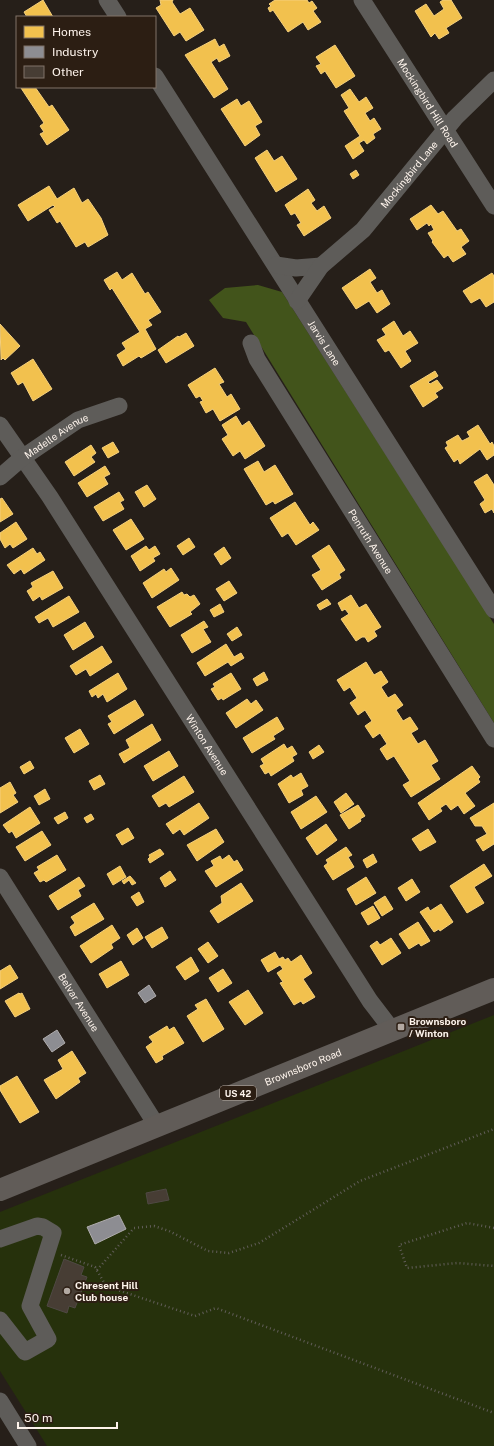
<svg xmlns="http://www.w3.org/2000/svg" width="494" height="1446" font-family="'Public Sans',sans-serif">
	<rect width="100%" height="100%" fill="#261f19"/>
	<path fill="#26310c" d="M494 1015V1446H47L0 1371V1212Z"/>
	<path fill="#42541b" d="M258 285 282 292 494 624V723L246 322 223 318 209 300 225 288Z"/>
	<path fill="#f2c14e" stroke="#f5d07d" d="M43 0 53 17H27L24 12Z
		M173 0 172 2 180 14 190 8 204 30 186 41 180 32 174 36 156 8 161 5 160 0Z
		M275 0H307L309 3 312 1 317 8 313 11 321 22 308 30 303 22 288 32 273 10 270 12 268 8 271 6 269 4Z
		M443 0H451L462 18 446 28 449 33 439 39 435 33 431 37 415 11 426 4 434 16 444 9 440 2Z
		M215 39 219 47 224 44 230 56 219 62 217 58 211 62 228 89 214 98 185 55Z
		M335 45 355 76 336 88 325 71 321 74 316 66 321 64 316 57Z
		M22 87H35L49 107 52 105 69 130 47 145 40 134 44 132 40 126 44 123 21 88Z
		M350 89 359 102 366 97 373 108 365 113 370 121 374 118 381 129 373 134 375 138 367 144 364 140 359 143 364 151 353 159 345 146 360 136 344 111 349 108 341 95Z
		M237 99 241 106 249 101 262 122 255 126 260 135 245 146 221 109Z
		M267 150 274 161 282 156 297 179 276 192 255 158Z
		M356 170 359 175 353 179 350 174Z
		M49 186 57 199 74 188 82 203 88 199 101 218 108 235 88 247 85 242 76 247 60 221 57 223 49 210 55 207 53 205 28 221 18 205Z
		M308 189 315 200 311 203 317 211 324 206 331 218 304 236 297 225 301 223 295 213 291 215 285 205Z
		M431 205 438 214 443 211 457 231 461 229 469 241 461 247 466 254 453 262 448 255 444 258 432 242 433 241 428 233 434 230 431 224 429 226 427 223 417 230 410 219Z
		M370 269 376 278 370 282 377 293 382 290 390 304 377 313 369 301 356 309 342 288Z
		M117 272 122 280 132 273 145 294 148 292 161 312 148 320 152 325 145 329 156 349 141 358 139 356 123 366 117 355 126 349 122 343 140 332 112 288 110 290 104 280Z
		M492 273 494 276V302L486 307 480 298 471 303 463 291Z
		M394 321 403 336 410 331 418 343 405 351 411 361 401 368 389 350 385 352 377 340 386 335 382 329Z
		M0 324 20 346 5 360 3 358 1 360Z
		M186 333 194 346 166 363 158 350 178 336 179 337Z
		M33 359 52 389 33 401 23 382 18 385 11 373Z
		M215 368 224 382 219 384 227 397 231 394 240 409 220 421 213 409 206 413 200 402 203 401 200 396 196 398 188 385Z
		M435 371 438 376 428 382 430 384 437 380 443 388 435 393 438 397 423 407 410 386Z
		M236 416 242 426 249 421 265 446 245 459 240 451 233 456 222 439 228 435 222 425Z
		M478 425 490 444 492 442 494 446V455L487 460 480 449 460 464 458 459 454 462 445 448 448 446 446 442 458 435 462 441 470 437 467 432Z
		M113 442 119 452 108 458 102 448Z
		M91 445 96 453 91 457 95 462 74 476 65 462Z
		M258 461 264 472 275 465 293 494 275 504 273 501 266 505 244 469Z
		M105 466 110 474 104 477 108 484 87 497 78 483Z
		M487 474 494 485V513L492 509 485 513 480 504 485 500 474 482Z
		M147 485 156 499 144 507 135 492Z
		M119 492 124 500 120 502 124 509 103 521 94 507Z
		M2 498 13 514 0 522V499Z
		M295 502 310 525 313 522 319 530 296 545 288 533 282 537 270 518Z
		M131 519 144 539 126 550 113 530Z
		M16 522 27 539 13 548 10 544 5 548 0 539V533Z
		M189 538 195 547 183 555 177 546Z
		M329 545 345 570 339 574 341 578 322 590 312 575 321 570 312 556Z
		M146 546 149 550 155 546 160 554 153 558 155 561 140 571 131 556Z
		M224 547 231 558 221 565 214 554Z
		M33 548 37 554 40 552 45 560 24 574 21 569 14 574 7 565Z
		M171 568 179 580 152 598 143 583 164 569 166 572Z
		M53 571 63 588 42 600 40 596 33 601 27 591 33 587 31 583Z
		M229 581 237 593 224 601 216 589Z
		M182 592 184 595 187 594 190 597 194 595 200 604 190 612 192 614 170 627 157 607Z
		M351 595 359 608 366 604 381 627 374 631 377 636 368 642 365 637H362L356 641 341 619 349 614 345 609 342 611 338 603Z
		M69 596 79 612 53 627 48 618 39 623 35 617Z
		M327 599 331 604 320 610 317 605Z
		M220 604 224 612 214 617 210 610Z
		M204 621 208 627 203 629 211 642 192 653 181 635Z
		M85 622 94 637 73 650 64 635Z
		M237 627 242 635 232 641 227 634Z
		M226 644 234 657 241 653 244 658 231 666 228 662 205 676 197 663Z
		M102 646 112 662 90 676 86 669 76 675 70 666Z
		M366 662 374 675 381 671 388 682 381 687 388 698 395 694 403 705 396 710 403 721 410 717 418 729 411 733 418 744 425 740 438 761 431 765 440 779 411 797 403 785 410 781 394 756 387 760 380 749 387 744 380 733 373 738 365 726 372 721 365 710 358 715 350 703 357 698 350 687 344 691 337 680Z
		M264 672 268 680 257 686 253 679Z
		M118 673 127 689 107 702 103 694 98 698 96 694 92 697 89 691Z
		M231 673 241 689 223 700 222 698 218 700 211 689 215 687 213 684Z
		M247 699 251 704 256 700 263 710 236 728 226 713Z
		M135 700 144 715 114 734 108 724 112 722 108 716Z
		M277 717 284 729 273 736 275 739 252 753 243 738Z
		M152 724 161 740 124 763 119 754 130 748 126 740Z
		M80 729 89 744 74 753 65 738Z
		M284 744 287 749 292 746 297 754 292 757 294 761 271 776 269 772 265 774 260 766 264 764 261 759Z
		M319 745 324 752 313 759 309 752Z
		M169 751 178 766 153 781 144 766Z
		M30 761 34 768 24 774 20 767Z
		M472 766 480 777 478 779 480 782 465 793 475 806 464 814 458 805 451 810 446 804 440 808 442 811 429 820 418 803Z
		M301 773 308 786 301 790 303 795 289 803 278 784 291 775 293 778Z
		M100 775 105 784 94 790 89 781Z
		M184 776 194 792 169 807 166 803 159 807 152 796Z
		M10 782 16 793 13 795 18 802 0 813V788Z
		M45 789 50 799 39 805 34 796Z
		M346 793 354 804 341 813 334 802Z
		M316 796 327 812 301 829 291 812Z
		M199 803 209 818 184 835 180 829 173 834 166 824Z
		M494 803V844L483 851 476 840 487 834 482 826H475L470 818Z
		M358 805 365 816 360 819 361 821 349 829 340 815Z
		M30 807 40 823 16 838 12 831 9 833 3 825Z
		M65 812 68 818 58 824 54 818Z
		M91 814 94 819 87 823 84 818Z
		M326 824 337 840 317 855 306 838Z
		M128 828 134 838 122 845 116 835Z
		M216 829 224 842 197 861 187 845Z
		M428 829 436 842 420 851 412 839Z
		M42 831 51 845 25 861 16 847Z
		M346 847 352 855 348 857 354 867 333 880 324 866 328 863 326 860Z
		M160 849 164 854 150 863 148 859 150 857 149 855Z
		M373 854 377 862 367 868 363 860Z
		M57 855 66 870 46 882 44 880 40 882 34 873 39 870 37 867Z
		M229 855 234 862 237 860 243 870 216 887 205 871 214 866 211 861 220 856 222 860Z
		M484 864 492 876 474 887 484 903 467 913 450 886Z
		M120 866 126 877 113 885 107 874Z
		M170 871 176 880 165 887 160 878Z
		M130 876 136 883 132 885 129 880 124 884 122 881Z
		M79 877 85 886 78 890 81 896 58 910 49 896Z
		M366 877 376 893 356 905 347 889Z
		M412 879 420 892 406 901 398 888Z
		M241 883 253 901 218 923 210 911 222 903 221 896Z
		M139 892 144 902 137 906 131 897Z
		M385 896 393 909 382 916 374 903Z
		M94 903 104 919 75 936 70 927 75 923 71 917Z
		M441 904 453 922 440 931 439 929 434 932 420 912 428 907 430 911Z
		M373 906 380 918 368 925 361 913Z
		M418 922 430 941 421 946 419 943 409 949 399 934Z
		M112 925 120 938 111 944 113 948 91 963 80 946Z
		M162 927 168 938 152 948 145 937Z
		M137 928 143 938 133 945 127 935Z
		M391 938 401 953 382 965 370 946 377 941 380 945Z
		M208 942 218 956 208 963 198 949Z
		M275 952 279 959 283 957 285 960 288 958 291 962 301 955 312 973 303 979 315 997 303 1004 301 1001 294 1005 280 983 283 982 277 973 283 969 280 965 268 972 261 960Z
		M191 957 199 971 185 980 176 967Z
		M121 961 129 975 107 988 99 974Z
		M10 965 18 978 0 989V971Z
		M223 969 232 983 218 992 209 978Z
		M248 990 263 1013 245 1025 229 1002Z
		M19 993 20 994 22 993 30 1009 15 1017 5 1001Z
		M206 999 224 1029 203 1042 187 1016 198 1009 195 1005Z
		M167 1026 169 1030 174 1027 184 1043 162 1056 163 1059 156 1063 146 1047 153 1042 149 1037Z
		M72 1051 86 1073 78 1078 80 1082 56 1099 44 1080 63 1069 58 1060Z
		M17 1076 39 1112 20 1123 0 1090V1086Z"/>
	<path fill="#8d8d92" stroke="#afacad" d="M149 985 156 996 145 1003 138 993Z
		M57 1030 65 1043 52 1052 43 1039Z
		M119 1215 126 1229 95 1244 87 1227Z"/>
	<path fill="#473d34" stroke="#4f4944" d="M166 1189 169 1200 148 1204 146 1193Z
		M64 1259 84 1267 81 1275 87 1277 75 1308 69 1306 67 1313 47 1306Z"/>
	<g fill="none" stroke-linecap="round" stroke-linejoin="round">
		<path stroke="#625e5a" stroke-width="2.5" stroke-dasharray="1 3" stroke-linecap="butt" d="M494 1228 467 1223 399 1245 407 1268 457 1263 494 1266
			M61 1255 95 1267 106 1286 195 1316 216 1308 494 1413
			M97 1270 134 1228 154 1226 169 1231 208 1251 229 1253 259 1243 360 1181 494 1129"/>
		<g stroke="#5e5c59" stroke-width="17">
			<path d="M107 0 118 17"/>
			<path id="s1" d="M362 0 494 206"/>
			<path id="s2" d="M155 76 494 610"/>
			<path d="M276 265 296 268 321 266"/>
			<path id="s3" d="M297 301 321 266 363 230 455 118 494 80"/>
			<path id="s4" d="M251 343 257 359 494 739"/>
			<path id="s5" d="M0 425 50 497 370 1001 393 1031"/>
			<path id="s6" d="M0 477 22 458 78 420 119 406"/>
			<path id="s7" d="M0 877 157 1126"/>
			<path d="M0 1239 37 1226 43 1227 53 1233 30 1306 48 1339 25 1352 0 1320"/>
			<path d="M0 1401 28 1446"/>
		</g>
		<path stroke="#615c58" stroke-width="22" id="s8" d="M0 1190 494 989"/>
	</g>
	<g fill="#b2a9a2" stroke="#2c1e13" stroke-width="1.5">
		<rect x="397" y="1023" width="8" height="8" rx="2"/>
		<circle cx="67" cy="1291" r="4"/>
	</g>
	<g text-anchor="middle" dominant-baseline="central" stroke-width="4" stroke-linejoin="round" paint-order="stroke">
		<rect fill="#2c1e13" stroke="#beb3aa" stroke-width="1" x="220" y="1086" width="36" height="14" rx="3"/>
		<g font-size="9" font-weight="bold" fill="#fdf3eb">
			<text x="238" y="1093">US 42</text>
		</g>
		<g font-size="10" fill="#fdf3eb" stroke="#2c1e13">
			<text stroke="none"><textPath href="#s1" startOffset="122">Mockingbird Hill Road</textPath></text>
			<text stroke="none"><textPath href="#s3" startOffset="170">Mockingbird Lane</textPath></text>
			<text stroke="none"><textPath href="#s2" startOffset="316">Jarvis Lane</textPath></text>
			<text stroke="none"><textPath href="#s6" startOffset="70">Madelle Avenue</textPath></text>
			<text stroke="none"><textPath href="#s4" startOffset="232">Penruth Avenue</textPath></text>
			<text stroke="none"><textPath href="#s5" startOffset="381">Winton Avenue</textPath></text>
			<text stroke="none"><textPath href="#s7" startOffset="148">Belvar Avenue</textPath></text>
			<text stroke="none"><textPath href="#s8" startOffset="327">Brownsboro Road</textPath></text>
		</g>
		<g font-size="10" font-weight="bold" fill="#fdf3eb" stroke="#2c1e13" text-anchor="start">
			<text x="409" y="1021">Brownsboro<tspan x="409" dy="12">/ Winton</tspan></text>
			<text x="75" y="1285">Chresent Hill<tspan x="75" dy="12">Club house</tspan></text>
		</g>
	</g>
	<rect x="16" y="16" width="140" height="72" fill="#2c1e13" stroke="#807369"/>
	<rect x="24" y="26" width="20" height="12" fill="#f2c14e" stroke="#807369"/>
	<text x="52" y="36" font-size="12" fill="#fdf3eb">Homes</text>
	<rect x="24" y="46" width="20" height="12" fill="#8d8d92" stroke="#807369"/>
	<text x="52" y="56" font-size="12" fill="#fdf3eb">Industry</text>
	<rect x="24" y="66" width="20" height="12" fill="#473d34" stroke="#807369"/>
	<text x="52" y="76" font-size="12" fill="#fdf3eb">Other</text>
	<path d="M18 1422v6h99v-6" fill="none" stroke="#fdf3eb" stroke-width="2"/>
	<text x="24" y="1422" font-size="12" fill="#fdf3eb" stroke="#2c1e13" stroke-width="3" paint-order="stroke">50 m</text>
</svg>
